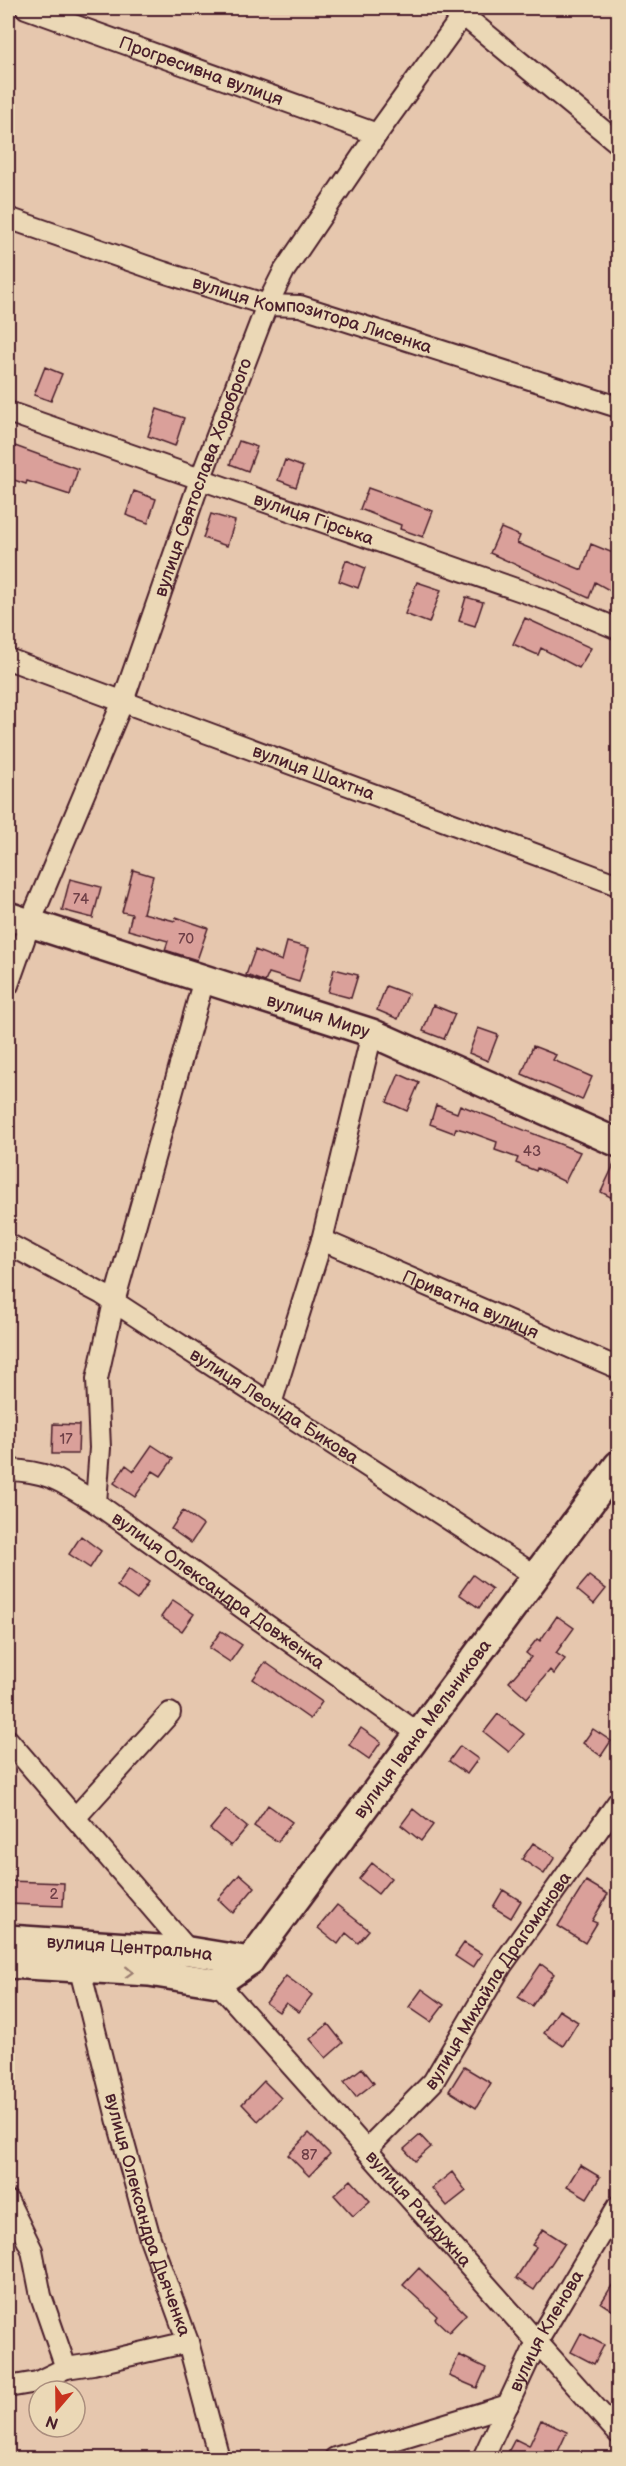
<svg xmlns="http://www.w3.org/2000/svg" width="626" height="2466" font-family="'Balsamiq Sans',sans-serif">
	<rect width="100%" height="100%" fill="#e6c7ae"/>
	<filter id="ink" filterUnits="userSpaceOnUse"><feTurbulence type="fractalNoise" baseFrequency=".0167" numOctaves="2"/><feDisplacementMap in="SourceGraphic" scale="12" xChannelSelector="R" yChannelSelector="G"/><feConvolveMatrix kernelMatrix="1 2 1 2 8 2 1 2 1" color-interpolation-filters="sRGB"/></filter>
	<g filter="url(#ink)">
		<path fill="#daa09a" stroke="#4a1f2b" stroke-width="1.5" d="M45 367 62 374 51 401 34 395Z
			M157 409 184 418 175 446 148 436Z
			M239 441 257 447 248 471 230 464Z
			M15 446 78 469 70 495 27 481 26 484 8 478V467Z
			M285 460 303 467 296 487 278 480Z
			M368 488 433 511 423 537 400 529 401 525 360 509Z
			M134 491 156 499 148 523 126 515Z
			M211 514 235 521 227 546 203 538Z
			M501 528 520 536 517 543 582 570 591 544 618 555V595L595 582 589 598 490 553Z
			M346 560 365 568 358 588 339 581Z
			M417 582 441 590 429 623 405 614Z
			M466 597 483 602 475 626 459 621Z
			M525 618 591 648 579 668 541 648 538 655 513 644Z
			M133 870 153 876 143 913 175 921 176 917 208 928 197 960 165 950 168 941 128 930 132 914 122 912Z
			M70 879 101 887 93 918 62 910Z
			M287 942 309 948 299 982 269 973 265 982 246 975 255 950 282 961Z
			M334 969 358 975 351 998 328 992Z
			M386 986 408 994 398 1019 377 1010Z
			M433 1005 455 1014 444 1039 423 1031Z
			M478 1028 498 1035 488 1061 469 1053Z
			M533 1046 556 1055 553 1060 592 1077 582 1100 522 1074Z
			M399 1074 419 1083 407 1111 387 1102Z
			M436 1105 457 1113 460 1105 580 1152 565 1182 537 1168 536 1171 516 1163 518 1158 495 1150 497 1142 467 1131 456 1128 454 1133 430 1124Z
			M617 1158 618 1159V1201L601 1192Z
			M53 1424 79 1425 78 1454H52Z
			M152 1445 173 1459 161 1476 153 1471 135 1497 114 1483 126 1465 134 1471Z
			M183 1511 203 1525 191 1543 171 1529Z
			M81 1536 101 1551 90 1568 69 1554Z
			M129 1568 149 1582 137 1600 117 1586Z
			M473 1575 492 1589 479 1608 459 1594Z
			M589 1576 606 1589 594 1604 577 1590Z
			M173 1600 194 1614 182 1631 161 1617Z
			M557 1616 574 1628 556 1653 565 1659 554 1674 550 1670 527 1698 509 1682 531 1657 526 1653 537 1639 540 1641Z
			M221 1631 242 1645 230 1662 209 1648Z
			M265 1662 322 1702 310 1719 253 1679Z
			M498 1714 524 1734 509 1752 484 1732Z
			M361 1728 381 1742 369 1759 349 1745Z
			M593 1729 611 1741 601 1756 583 1743Z
			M460 1746 478 1759 467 1774 449 1761Z
			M268 1805 292 1822 278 1842 254 1826Z
			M413 1809 433 1825 421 1841 401 1825Z
			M226 1810 247 1827 231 1846 210 1829Z
			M533 1843 555 1857 544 1874 522 1859Z
			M372 1863 391 1878 378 1894 359 1879Z
			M240 1874 255 1887 233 1913 218 1899Z
			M8 1881 64 1883 63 1906 8 1904Z
			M586 1881 608 1894 592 1921 597 1923 585 1943 558 1926Z
			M503 1890 521 1901 511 1918 493 1907Z
			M337 1905 369 1930 358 1943 346 1933 338 1944 318 1928Z
			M464 1943 482 1954 473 1968 455 1956Z
			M541 1964 554 1974 532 2006 518 1997Z
			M286 1976 312 1995 299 2012 286 2003 279 2012 266 2003Z
			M422 1989 444 2005 431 2022 409 2007Z
			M559 2010 578 2022 563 2046 544 2033Z
			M328 2024 343 2043 326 2058 310 2039Z
			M464 2067 491 2083 476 2108 449 2091Z
			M362 2068 374 2083 356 2097 344 2082Z
			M264 2081 281 2098 258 2121 242 2104Z
			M309 2133 330 2154 309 2176 288 2155Z
			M420 2135 431 2147 415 2161 404 2149Z
			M580 2165 600 2177 587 2198 567 2186Z
			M452 2172 466 2191 447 2206 432 2188Z
			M351 2180 370 2201 353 2216 334 2195Z
			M543 2229 565 2243 534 2290 516 2278 536 2247 532 2245Z
			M419 2268 466 2314 449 2332 435 2319 437 2316 403 2285Z
			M618 2276V2314L601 2303Z
			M581 2333 604 2345 594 2364 571 2352Z
			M459 2355 486 2368 477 2388 449 2376Z
			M541 2420 567 2432 555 2458H505L515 2439 529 2446Z"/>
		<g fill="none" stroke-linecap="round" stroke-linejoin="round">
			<defs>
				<g id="street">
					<path id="s1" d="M26 8 377 134"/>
					<path d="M463 15 618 143"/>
					<path id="s2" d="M8 218 163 272 267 305 300 306 618 407"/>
					<path id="s3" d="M8 412 553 602 618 629"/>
					<path id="s4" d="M8 659 618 885"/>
					<path id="s5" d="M8 985 30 923 123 701 200 480 267 305 284 271 377 134 468 8"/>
					<path id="s6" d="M322 1240 618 1368"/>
					<path id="s7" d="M8 1244 102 1294 536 1576"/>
					<path d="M271 1404 322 1240 372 1033"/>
					<path id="s8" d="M8 1470C49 1471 62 1482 96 1503L419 1734"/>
					<path d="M96 1503 100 1448 97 1379 114 1302 204 979"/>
					<path d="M170 1713 75 1818 189 1951"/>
					<path d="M8 1740 75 1818"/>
					<path id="s9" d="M80 1970 118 2122 150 2238 188 2342 219 2458"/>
					<path id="s10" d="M218 1983 618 2433"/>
					<path id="s11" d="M366 2150 433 2082 502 1965 618 1802"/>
					<path d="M8 2201 32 2250 41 2296 66 2368"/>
					<path d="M8 2387 37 2382 66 2368 93 2364 188 2342"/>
					<path d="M335 2458 508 2405"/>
					<path id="s12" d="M483 2458 537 2342 618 2206"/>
				</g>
				<g id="secondary">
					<path id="s13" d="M8 916 372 1033 618 1143"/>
					<path id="s14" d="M8 1939 189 1951 250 1961"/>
					<path d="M8 1964 149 1972 218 1983"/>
					<path id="s15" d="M218 1983 250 1961 618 1465"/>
				</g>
			</defs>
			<use href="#street" stroke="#4a1f2b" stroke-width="24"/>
			<use href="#secondary" stroke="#4a1f2b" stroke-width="32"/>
			<use href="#street" stroke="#ebd8b6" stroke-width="20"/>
			<use href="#secondary" stroke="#ebd8b6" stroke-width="27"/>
		</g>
		<defs><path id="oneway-chevron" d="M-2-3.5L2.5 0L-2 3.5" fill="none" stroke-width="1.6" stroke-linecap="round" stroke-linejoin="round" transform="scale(1.5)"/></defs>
		<use stroke="#9a7c70" href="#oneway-chevron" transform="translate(129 1972) rotate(2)"/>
	</g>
	<g text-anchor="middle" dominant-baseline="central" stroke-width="6" stroke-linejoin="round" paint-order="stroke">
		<g font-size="15" fill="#6e3f47">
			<text x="81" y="899">74</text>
			<text x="186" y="939">70</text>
			<text x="532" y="1151">43</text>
			<text x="66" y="1439">17</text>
			<text x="54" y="1894">2</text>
			<text x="309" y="2155">87</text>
		</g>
		<g font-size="18" fill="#4a1f2b" stroke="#ebd8b6">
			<text stroke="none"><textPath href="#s1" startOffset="186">Прогресивна вулиця</textPath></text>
			<text stroke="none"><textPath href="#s2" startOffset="320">вулиця Композитора Лисенка</textPath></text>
			<text stroke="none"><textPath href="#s5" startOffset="544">вулиця Святослава Хороброго</textPath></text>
			<text stroke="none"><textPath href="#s3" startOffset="324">вулиця Гірська</textPath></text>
			<text stroke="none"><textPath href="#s4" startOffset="326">вулиця Шахтна</textPath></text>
			<text stroke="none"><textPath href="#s13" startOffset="326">вулиця Миру</textPath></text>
			<text stroke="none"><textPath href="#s6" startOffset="162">Приватна вулиця</textPath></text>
			<text stroke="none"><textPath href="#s7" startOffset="312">вулиця Леоніда Бикова</textPath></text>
			<text stroke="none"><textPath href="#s8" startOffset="246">вулиця Олександра Довженка</textPath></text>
			<text stroke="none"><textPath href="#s15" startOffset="328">вулиця Івана Мельникова</textPath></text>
			<text stroke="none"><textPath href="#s14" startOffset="122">вулиця Центральна</textPath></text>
			<text stroke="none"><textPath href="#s11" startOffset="216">вулиця Михайла Драгоманова</textPath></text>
			<text stroke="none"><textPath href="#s10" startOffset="302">вулиця Райдужна</textPath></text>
			<text stroke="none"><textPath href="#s9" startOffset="254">вулиця Олександра Дьяченка</textPath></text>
			<text stroke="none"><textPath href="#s12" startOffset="142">вулиця Кленова</textPath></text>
		</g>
	</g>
	<rect width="626" height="2466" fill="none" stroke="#ebd8b6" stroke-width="30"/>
	<rect x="15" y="15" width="596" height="2436" fill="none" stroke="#4a1f2b" stroke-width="2" filter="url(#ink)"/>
	<g transform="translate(57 2409) rotate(200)"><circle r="28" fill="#ebd8b6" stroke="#ab8e7e" stroke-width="1.5"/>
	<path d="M0-4.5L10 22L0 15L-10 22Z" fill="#c8321e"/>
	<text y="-9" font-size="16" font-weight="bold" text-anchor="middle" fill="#4a1f2b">N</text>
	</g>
</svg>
